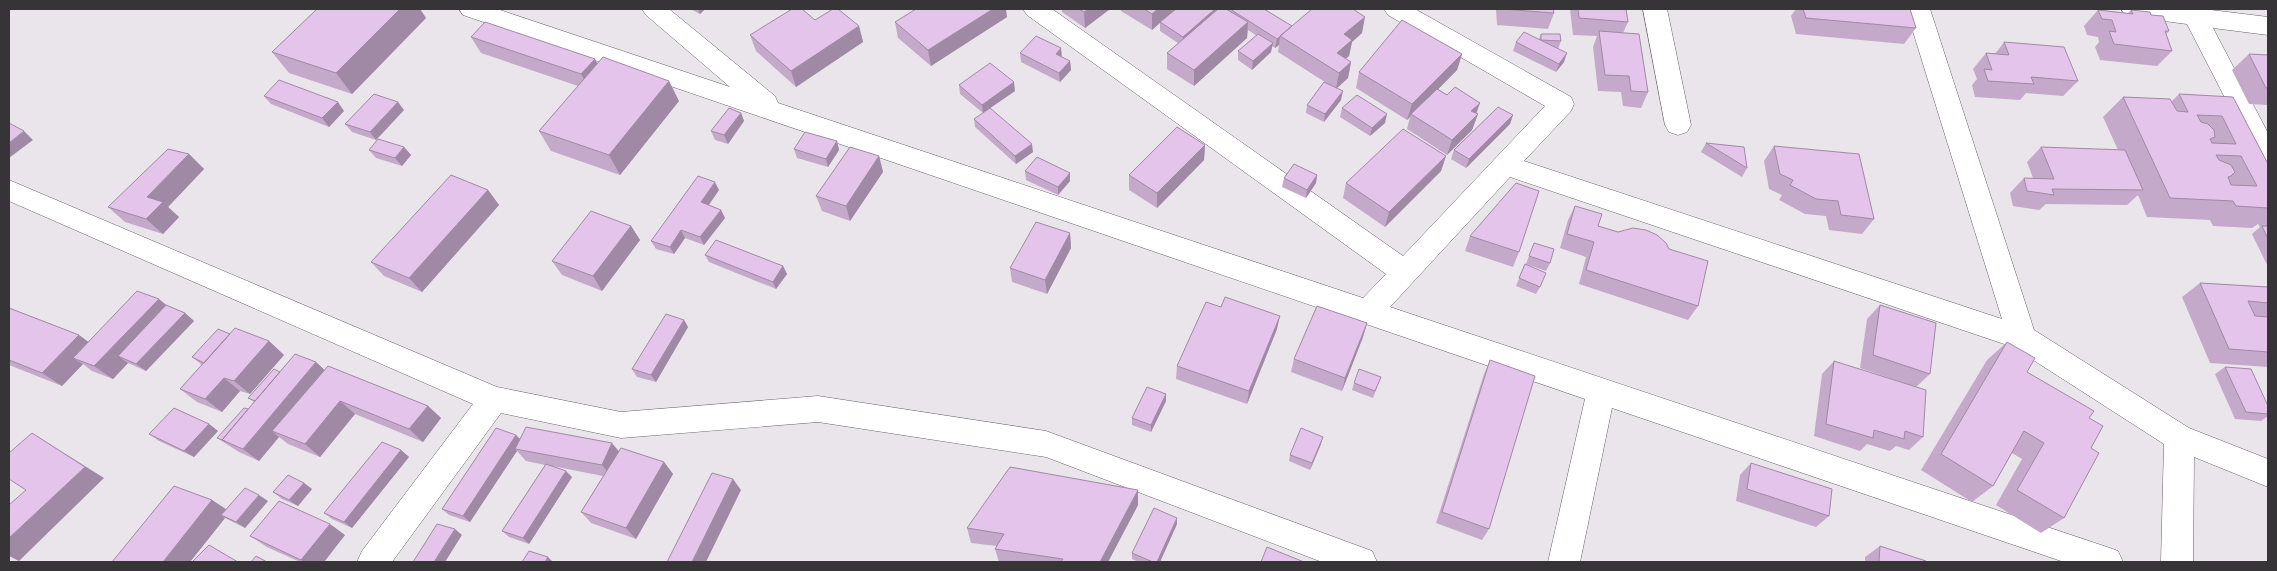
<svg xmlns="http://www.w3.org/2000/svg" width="2277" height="571" font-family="'Noto Sans',sans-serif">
	<rect width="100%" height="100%" fill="#eae5eb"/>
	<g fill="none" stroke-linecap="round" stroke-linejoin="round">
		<defs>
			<path id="minor" d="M459 9H497L730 87 646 15 642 9H669L775 96 778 103 1363 298 1386 274 1027 15 1023 9H1052L1403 256 1545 106 1388 15 1384 9H1415L1571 97 1574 104 1571 111 1524 161 2002 319 1906 9H1930L2034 330 2189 428 2268 459V487L2194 457 2193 562H2161L2164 444 2013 347 1510 177 1390 307 2107 547 2118 551 2123 562H2064L1612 408 1580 562H1548L1585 399 463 15Z
				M1643 9H1667L1691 125 1687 132 1678 135 1669 132 1665 125Z
				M2121 9H2203L2268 17V35L2213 28 2268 133V167L2259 164 2187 24 2133 17 2125 15Z
				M9 180 497 387 621 412 818 396 1046 431 1372 551 1377 562H1322L1046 457 818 422 621 438 501 413 392 562H357L362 551 473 404 9 201Z"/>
		</defs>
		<use href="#minor" stroke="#676368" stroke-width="1"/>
		<use href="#minor" fill="#fff" fill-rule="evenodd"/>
	</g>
	<path fill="#c5a9ca" d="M317 9H420L426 18 352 94 289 73 272 52Z
		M690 9H705L700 14Z
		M1062 9H1110L1085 28 1062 12Z
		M1121 9H1176L1162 21 1176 9H1217V10L1218 9H1264L1292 26 1362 33 1352 42 1349 56 1345 59 1351 62 1348 78 1337 88 1341 100 1324 122 1306 113 1307 105 1328 84 1278 52 1279 45 1275 48 1272 46 1271 52 1252 70 1238 60V51L1257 36 1248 30 1247 38 1194 86 1167 69V53L1178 43 1160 31V22L1152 30 1121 11Z
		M1496 9H1553L1554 13 1548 29 1497 25Z
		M1570 9H1626L1628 22 1623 33 1648 92 1641 108 1623 106 1621 92 1598 91 1593 47 1597 36 1573 35Z
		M1796 9H1910L1916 28 1904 44 1796 34 1791 16Z
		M2098 10 2128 13 2131 10 2151 15 2169 31 2166 34 2172 51 2157 66 2100 60 2095 47 2099 42 2098 37 2087 35 2084 26Z
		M1007 17 931 66 898 38 895 22Z
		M815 20 859 26 863 42 796 87 756 51 750 35Z
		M1541 34 1561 41 1558 49 1564 62 1556 72 1513 51 1516 42 1539 39Z
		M471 37 597 64 679 101 620 175 551 151 539 131 578 86 481 53Z
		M2004 42 2078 81 2063 96 2026 93 2020 100 1975 97 1972 85 1977 79 1973 69 1986 53 1995 54Z
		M1020 53 1062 57 1070 61 1071 70 1060 82 1021 62Z
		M1462 54 1457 70 1438 89 1478 114 1472 130 1447 155 1407 129 1410 117 1407 120 1356 88 1359 72Z
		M2249 54 2268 55V105L2249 104 2232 70Z
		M959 85 1015 91 990 108 1033 152 1016 164 975 127 974 119 983 113 960 94Z
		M2179 94 2233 97 2268 164V267L2252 234 2260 227 2258 224 2252 228 2213 226 2210 220 2147 217 2138 195 2127 205 2046 204 2039 210 2013 206 2010 193 2024 178H2033L2027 162 2041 147 2118 150 2103 117 2123 97 2172 101Z
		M264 96 344 111 329 127 271 104Z
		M1342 108 1385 123 1370 136 1340 117Z
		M404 110 376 140 352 132 345 124Z
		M741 113 744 121 728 144 715 140 711 131Z
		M1513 115 1510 124 1466 168 1451 159 1454 150Z
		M837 141 839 150 828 167 797 158 794 149Z
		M1706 143 1747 168 1742 177 1701 152Z
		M1205 145 1204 160 1157 208 1129 190V175Z
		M1774 146 1874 219 1862 234 1829 230 1826 216 1805 214 1779 200 1782 195 1769 189 1764 161Z
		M404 147 411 155 402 166 376 158 369 150Z
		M189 154 204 169 168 207 179 217 163 234 125 222 108 207Z
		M879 156 883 172 850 221 822 211 816 196Z
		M1446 156 1441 171 1385 227 1343 198 1346 183Z
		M1025 171 1070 181 1058 195 1026 180Z
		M1317 175 1316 183 1306 198 1282 187 1284 178Z
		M488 190 499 205 422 292 384 276 371 262Z
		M719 190 709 205 721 210 725 218 704 245 685 238 674 254 656 249 651 241Z
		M1575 206 1598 226 1669 249 1698 306 1688 320 1579 284 1586 257 1560 248 1568 220Z
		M631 226 640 240 602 291 562 275 552 261Z
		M1070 233 1071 248 1047 294 1012 282 1010 268Z
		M1470 236 1519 252 1513 267 1465 251Z
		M1534 243 1550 263 1546 271 1526 264Z
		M705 255 783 266 787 274 776 289 709 262Z
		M1525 264 1540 287 1536 294 1516 286Z
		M2200 283 2268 287V367L2210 363 2182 297Z
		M166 305 185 313 194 321 146 371 128 363 113 379 92 371 83 364 62 386 9 365V308L79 335 88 342Z
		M1880 305 1930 374 1916 387 1860 368 1867 319Z
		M1221 307 1277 329 1247 404 1176 379 1177 366Z
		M684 320 688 327 656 382 637 377 632 369Z
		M1367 323 1363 337 1342 391 1291 372 1294 359Z
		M230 334 269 341 284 355 250 394 240 391 222 412 197 402 180 389 202 365 192 357Z
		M2007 342 2027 372 2089 418 2091 448 2064 518 2041 533 1996 505 2022 459 2012 453 1993 486 1972 502 1921 470 1987 360Z
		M1490 360 1489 529 1482 540 1436 523 1484 374Z
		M1834 361 1923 437 1909 450 1896 446 1890 451 1867 444 1860 451 1814 436 1822 374Z
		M316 362 324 370 428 406 441 418 423 442 355 414 320 457 288 444 279 437 259 461 239 452 217 438 248 409 254 402 248 398 280 372Z
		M2225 367 2268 406V416L2261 421 2235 419 2215 374Z
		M1381 377 1373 398 1352 390 1354 383Z
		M1166 394V401L1151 432 1132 425V418Z
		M209 424 218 431 194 457 159 441 149 434Z
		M516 435 520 439 619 451 664 462 673 474 636 539 591 523 581 512 603 476 552 466 572 477 529 544 509 537 502 531 545 465 526 461 517 451 470 522 449 515 442 509Z
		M1321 444 1310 470 1289 461 1290 455Z
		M401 450 409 457 352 528 332 519 324 513Z
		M1751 463 1829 516 1816 527 1736 501 1740 475Z
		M304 483 312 489 298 506 282 499 273 492Z
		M1138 490V505L1108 562H999L995 549 997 546 971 543 967 528Z
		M212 500 226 509 268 501 245 528 225 518 190 562H112Z
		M1177 524 1160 562H1139L1132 559V553Z
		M345 535 324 562H300L267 547 250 536Z
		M1880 546 1926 562H1865V557Z"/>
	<path fill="#a089a4" d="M400 9H420L426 18 352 94 336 73Z
		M698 9H705L700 14Z
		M993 9H1006L1007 17 931 66 928 50Z
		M1089 9H1110L1085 28 1084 12Z
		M1158 9H1176L1152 30V14Z
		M1215 9H1217L1216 16 1182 46 1183 37Z
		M1365 17 1362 33 1352 42 1349 56 1334 69 1337 53 1344 34Z
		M1248 22 1247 38 1194 86V70Z
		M859 26 863 42 796 87 791 71Z
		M1292 26 1280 36 1279 45 1275 48 1277 39Z
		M1273 43 1271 52 1252 70 1253 61Z
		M1061 48 1062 57 1056 54Z
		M1567 53 1564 62 1556 72 1559 64Z
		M1462 54 1457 70 1413 115 1411 114 1410 117 1407 120 1412 104Z
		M595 59 603 75 590 90 581 74Z
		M1070 61 1071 70 1060 82 1059 73Z
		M1351 62 1348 78 1336 89 1339 73Z
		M669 81 679 101 620 175 609 155Z
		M1014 82 1015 91 983 113 982 105Z
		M1343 91 1341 100 1324 122 1325 114Z
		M338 102 344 111 329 127 322 118Z
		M398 102 404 110 376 140 370 132Z
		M1480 103 1475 117 1478 114 1472 130 1447 155 1452 140 1471 111Z
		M741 113 744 121 728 144 724 135Z
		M1387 114 1385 123 1370 136 1372 128Z
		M1513 115 1510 124 1466 168 1469 159Z
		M24 131 33 140 9 158V143Z
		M837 141 839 150 828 167 826 159Z
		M1032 144 1033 152 1016 164 1015 156Z
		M1205 145 1204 160 1157 208V193Z
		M404 147 411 155 402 166 395 158Z
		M189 154 204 169 168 207 179 217 163 234 146 219 147 197Z
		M879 156 883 172 850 221 846 206Z
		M1446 156 1441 171 1385 227 1389 212Z
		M1070 173V181L1058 195V187Z
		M1317 175 1316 183 1306 198 1307 190Z
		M715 182 719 190 705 210 701 202Z
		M488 190 499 205 422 292 409 278Z
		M721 210 725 218 704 245 700 237Z
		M631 226 640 240 602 291 593 276Z
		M681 230 685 238 674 254 670 247Z
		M1070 233 1071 248 1047 294 1045 280Z
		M783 266 787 274 776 289 773 282Z
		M159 299 176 313 118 356 128 363 113 379 94 366Z
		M185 313 194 321 146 371 136 364Z
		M1280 316 1277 329 1247 404 1249 391Z
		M684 320 688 327 656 382 651 375Z
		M1367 323 1363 337 1342 391 1345 378Z
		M79 335 98 349 73 358 83 364 62 386 42 373Z
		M269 341 284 355 250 394 234 381Z
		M316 362 330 375 272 431 279 437 259 461 243 449Z
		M224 378 240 391 222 412 205 399Z
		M1166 394V401L1151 432V425Z
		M340 401 355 414 320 457 305 444Z
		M428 406 441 418 423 442 409 429Z
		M209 424 218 431 194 457 184 451Z
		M32 433 104 478 19 561 9 556V538L85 467Z
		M516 435 523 442 515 449 517 451 470 522 463 516Z
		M1323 437 1321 444 1310 470 1312 463Z
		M612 443 622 455 612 477 602 465Z
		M401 450 409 457 352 528 344 522Z
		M664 462 673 474 636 539 626 528Z
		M566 471 572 477 529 544 523 538Z
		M733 479 741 490 706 562H692Z
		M304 483 312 489 298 506 289 500Z
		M1138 490V505L1108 562H1100Z
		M259 495 268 501 245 528 236 522Z
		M212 500 230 512 221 515 225 518 190 562H163Z
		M1177 518V524L1160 562H1157Z
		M330 524 345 535 324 562H304L301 560Z
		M455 529 462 535 445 562H434Z
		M548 557 553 562H545Z"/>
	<path fill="#e5c4eb" stroke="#a089a4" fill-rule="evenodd" d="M317 9H400L336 73 272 52Z
		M792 9H802L815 20 833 9H838L859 26 791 71 750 35Z
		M916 9H993L928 50 895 22Z
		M1079 9H1089L1084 12Z
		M1144 9H1158L1152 14Z
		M1176 9H1215L1183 37 1160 22Z
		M1218 9H1226L1248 22 1194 70 1167 53Z
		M1230 9H1264L1292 26 1277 39Z
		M1312 9H1353L1365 17 1344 34 1352 40 1337 53 1351 62 1339 73 1280 36Z
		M1502 9H1553L1554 13Z
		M1578 9H1626L1628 22 1579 18Z
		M1803 9H1910L1916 28 1806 18Z
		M2098 10 2133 14 2131 10 2150 12 2151 15 2163 16 2169 31H2165L2172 51 2114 44 2109 31 2116 32 2112 20 2102 19Z
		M1402 20 1462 54 1412 104 1359 72Z
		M485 22 595 59 581 74 471 37Z
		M1599 31 1639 34 1648 92 1631 91 1629 76 1605 75Z
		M1524 32 1567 53 1559 64 1516 42Z
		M1258 34 1273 43 1253 61 1238 51Z
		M1541 34H1560L1561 41 1541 40Z
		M1036 36 1061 48 1056 54 1070 61 1059 73 1020 53Z
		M2004 42 2064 47 2078 81 2031 77 2034 84 1988 81 1984 69 1992 70 1986 53 2009 55Z
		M2249 54 2268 55V88H2266Z
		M603 57 669 81 609 155 539 131Z
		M990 63 1014 82 982 105 959 85Z
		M279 80 338 102 322 118 264 96Z
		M1324 82 1343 91 1325 114 1307 105Z
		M1455 87 1480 103 1471 111 1478 114 1452 140 1411 114 1437 89 1447 95Z
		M374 94 398 102 370 132 345 124Z
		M2179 94 2233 97 2268 164V208L2236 206 2233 201 2170 198 2123 97 2170 99 2177 111 2188 112ZM2197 115 2222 116 2236 144 2212 143 2210 139 2215 137 2214 130 2208 124 2201 122ZM2216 155 2241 156 2257 186 2231 185 2228 177 2231 176 2235 172 2231 165 2219 160Z
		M1357 95 1387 114 1372 128 1342 108Z
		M1498 107 1513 115 1469 159 1454 150Z
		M729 108 741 113 724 135 711 131Z
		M990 108 1032 144 1015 156 974 119Z
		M9 123 24 131 9 143Z
		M1177 127 1205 145 1157 193 1129 175Z
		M1403 129 1446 156 1389 212 1346 183Z
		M805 132 837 141 826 159 794 149Z
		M378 139 404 147 395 158 369 150Z
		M1706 143 1744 147 1747 168Z
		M1774 146 1859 154 1874 219 1841 215 1838 201 1816 199 1790 185 1793 180 1780 174Z
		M850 147 879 156 846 206 816 196Z
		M2041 147 2125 150 2143 190 2052 189 2054 195 2027 191 2024 178 2054 179Z
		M168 149 189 154 147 197 163 202 146 219 108 207Z
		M1037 157 1070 173 1058 187 1025 171Z
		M1294 164 1317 175 1307 190 1284 178Z
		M451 175 488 190 409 278 371 262Z
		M698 176 715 182 701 202 721 210 700 237 681 230 670 247 651 241Z
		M1516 183 1539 191 1519 252 1470 236Z
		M1575 206 1602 214 1598 226 1618 232 1633 228 1646 230 1657 235 1666 243 1669 249 1708 261 1698 306 1586 270 1594 242 1567 234Z
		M591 211 631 226 593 276 552 261Z
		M1036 222 1070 233 1045 280 1010 268Z
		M2262 226H2268V239Z
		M716 240 783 266 773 282 705 255Z
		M1534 243 1554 249 1550 263 1529 256Z
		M1525 264 1546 273 1540 287 1519 278Z
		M2200 283 2268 287V303L2248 301 2255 316 2268 317V352L2229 349Z
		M137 291 159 299 94 366 73 358Z
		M1225 297 1280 316 1249 391 1177 366 1206 302 1221 307Z
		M166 305 185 313 136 364 118 356Z
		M1880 305 1936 323 1930 374 1873 355Z
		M1317 306 1367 323 1345 378 1294 359Z
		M9 308 79 335 42 373 9 360Z
		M666 314 684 320 651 375 632 369Z
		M235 328 269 341 234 381 224 378 205 399 180 389Z
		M218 329 230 334 204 363 192 357Z
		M2007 342 2035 358 2027 372 2094 411 2089 418 2103 426 2091 448 2099 453 2064 518 2017 490 2044 443 2024 431 1993 486 1941 454Z
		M295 354 316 362 243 449 222 440Z
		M1490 360 1535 376 1489 529 1442 512Z
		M1834 361 1926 390 1923 437 1905 431 1904 439 1874 430 1873 438 1826 424Z
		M328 366 428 406 409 429 340 401 305 444 272 431Z
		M2225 367 2251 369 2268 406V414L2246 412Z
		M274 369 280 372 255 401 248 398Z
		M1359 369 1381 377 1375 391 1354 383Z
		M1147 387 1166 394 1151 425 1132 418Z
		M174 408 209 424 184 451 149 434Z
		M244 408 248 409 222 440 225 441 217 438Z
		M526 427 612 443 602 465 515 449Z
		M496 428 516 435 463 516 442 509Z
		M1301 428 1323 437 1312 463 1290 455Z
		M32 433 85 467 9 538V505L26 490 9 479V453Z
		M382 442 401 450 344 522 324 513Z
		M621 448 664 462 626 528 581 512Z
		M1751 463 1832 489 1829 516 1747 489Z
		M546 464 566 471 523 538 502 531Z
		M1010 467 1138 490 1100 562H1061L1063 559 995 549 1004 534 967 528Z
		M712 473 733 479 692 562H667Z
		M288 475 304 483 289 500 273 492Z
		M174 486 212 500 163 562H112Z
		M245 488 259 495 236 522 221 515Z
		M279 501 330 524 301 560 250 536Z
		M1154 508 1177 518 1157 562H1153L1132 553Z
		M437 524 455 529 434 562H413Z
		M209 545 238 562H192Z
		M1880 546 1926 561V562H1879Z
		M1267 547 1304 562H1261Z
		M529 551 548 557 545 562H522Z
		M256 556 267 562H251Z"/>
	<rect width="2277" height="571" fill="none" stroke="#363436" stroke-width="20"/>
</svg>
